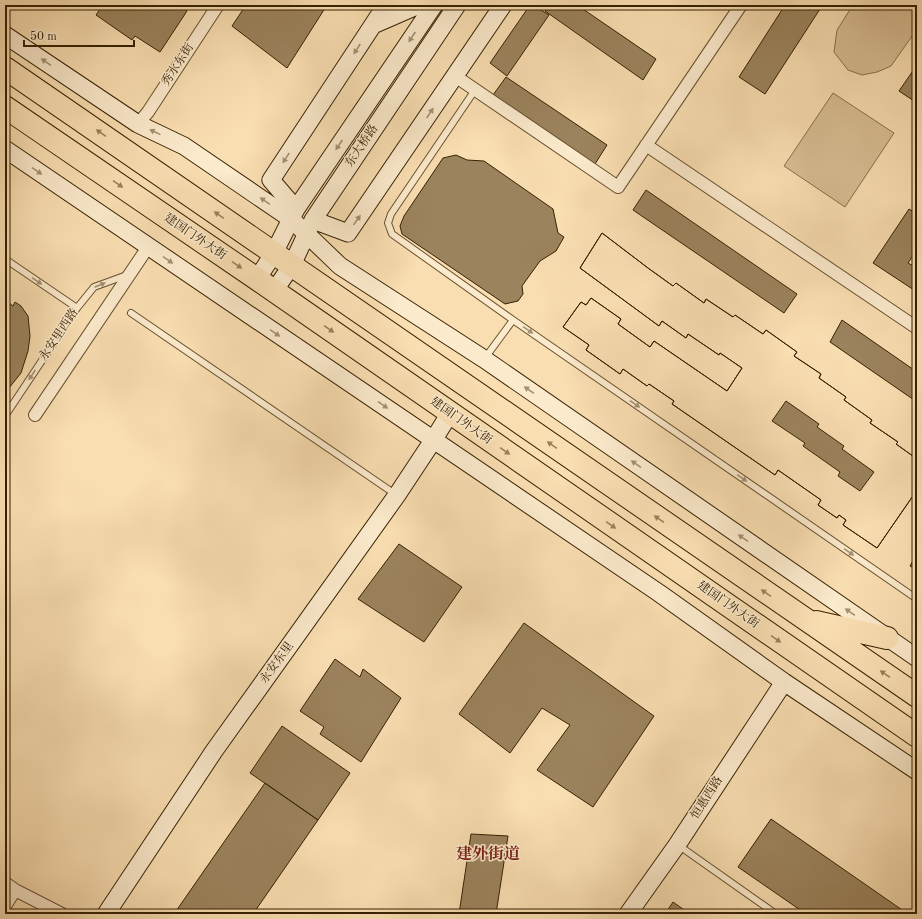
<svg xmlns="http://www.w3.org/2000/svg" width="922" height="919" font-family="'Old Standard TT','Noto Serif SC',serif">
	<rect width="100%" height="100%" fill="#f9deb1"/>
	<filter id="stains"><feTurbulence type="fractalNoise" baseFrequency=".005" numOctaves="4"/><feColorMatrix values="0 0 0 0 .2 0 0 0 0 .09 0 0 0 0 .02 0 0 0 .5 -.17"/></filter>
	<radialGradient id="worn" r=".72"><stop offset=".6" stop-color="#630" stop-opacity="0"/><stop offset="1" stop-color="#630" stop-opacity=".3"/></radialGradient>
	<path fill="#d8be93" stroke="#87704a" d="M853 5H917V29L891 66 877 72 862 75 848 70 834 52 837 30Z
		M833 93 894 133 845 207 784 166Z"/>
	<path fill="#9b835d" stroke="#362102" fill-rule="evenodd" d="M95 5H179L187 11 160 52 135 36 132 40 96 15 100 9Z
		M246 5H327L287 68 232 26Z
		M530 5H533L549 15 507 76 490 63Z
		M549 5H577L656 59 643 80 545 11Z
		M785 5H813L820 9 765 94 739 77Z
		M917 65V103L899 91Z
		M506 77 607 145 595 164 493 95Z
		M456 155 467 160 484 161 553 209 558 233 564 237 556 251 540 261 522 286 523 294 518 301 505 304 402 234 400 226 404 216 443 158Z
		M646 190 797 294 784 313 633 210Z
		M909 209 917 214V250L908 263 917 268V292L873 263Z
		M602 233 648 268 673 286 676 283 704 303 706 299 733 317 735 315 763 334 766 330 797 352 794 356 821 374 819 378 846 397 844 400 872 420 870 423 898 442 896 444 917 459V473L915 475 917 476V482L915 484 917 486V490L877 548 843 525 846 520 839 515 837 518 818 505 821 500 778 470 775 475 672 404 674 401 649 384 647 386 623 369 620 374 586 350 589 345 563 327 581 302 586 305 591 298 621 319 618 324 650 347 654 341 727 391 742 368 720 353 719 355 688 334 686 338 662 321 659 326 580 268ZM786 401 819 424 817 427 844 446 842 449 874 472 860 491 838 476 840 472 803 446 805 443 772 421Z
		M602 233 648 268 673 286 676 283 704 303 706 299 733 317 735 315 763 334 766 330 797 352 794 356 821 374 819 378 846 397 844 400 872 420 870 423 898 442 896 444 917 459V473L915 475 917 476V482L915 484 917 486V490L877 548 843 525 846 520 839 515 837 518 818 505 821 500 778 470 775 475 672 404 674 401 649 384 647 386 623 369 620 374 586 350 589 345 563 327 581 302 586 305 591 298 621 319 618 324 650 347 654 341 727 391 742 368 720 353 719 355 688 334 686 338 662 321 659 326 580 268Z
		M5 300 13 306 15 302 21 306 28 316 30 336 28 351 21 373 9 388 5 391Z
		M842 320 917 372V402L830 342Z
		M399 544 462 587 424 642 358 599Z
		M917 554V570L910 566Z
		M524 623 654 716 593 807 537 770 570 725 542 708 510 753 459 714Z
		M335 659 360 677 363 669 401 698 361 762 320 734 324 727 300 711Z
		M282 726 350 773 318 820 250 773Z
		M265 783 318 820 253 914H174Z
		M771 819 908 914H806L738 867Z
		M471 834 508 836 496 914H459Z
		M673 902 690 914H665Z"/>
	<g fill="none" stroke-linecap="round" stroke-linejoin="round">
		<defs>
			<path id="lane" d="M475 90 391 214 388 223 392 234 513 320
				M5 259 77 308
				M131 313 395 494
				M485 358 513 320 917 599
				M5 416 77 308 94 287 127 275
				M678 845 776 914"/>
			<path id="street" d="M455 76 618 187 741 5
				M138 124 148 112 218 5
				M646 145 917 328
				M35 415 148 247
				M5 883 15 890 62 914
				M5 906 15 890"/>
			<path id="secondary" d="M373 25 419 5
				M5 35 138 124 184 146 291 219 340 266 484 359 917 658
				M5 149 659 593 784 682 917 771
				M296 209 271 180 386 5
				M313 220 348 233 503 5
				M257 279 274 253 296 209 434 5
				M274 291 292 265 313 220 457 5
				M106 914 214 751 397 495 434 439 450 413
				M628 914 677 845 784 682"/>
			<path id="highway" d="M5 68 917 696
				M5 107 257 279 917 736
				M816 622 887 638"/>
		</defs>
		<use href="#lane" stroke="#67502e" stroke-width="8"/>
		<use href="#street" stroke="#67502e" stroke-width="14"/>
		<use href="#secondary" stroke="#362102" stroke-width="19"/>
		<use href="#highway" stroke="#362102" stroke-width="24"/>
		<use href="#lane" stroke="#fbeacc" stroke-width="6"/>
		<use href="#street" stroke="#fbeacc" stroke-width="12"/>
		<use href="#secondary" stroke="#fbeacc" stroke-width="17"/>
		<use href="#highway" stroke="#f9deb1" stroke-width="22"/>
	</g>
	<defs><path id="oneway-solid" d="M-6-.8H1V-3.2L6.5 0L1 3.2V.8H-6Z"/></defs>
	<g fill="#a29071">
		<use href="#oneway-solid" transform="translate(412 37) rotate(124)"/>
		<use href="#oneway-solid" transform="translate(357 49) rotate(123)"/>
		<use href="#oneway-solid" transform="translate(46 62) rotate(-146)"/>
		<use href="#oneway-solid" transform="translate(430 113) rotate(-56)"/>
		<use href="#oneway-solid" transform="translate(155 132) rotate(-154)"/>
		<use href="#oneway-solid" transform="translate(339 145) rotate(124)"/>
		<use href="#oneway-solid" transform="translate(286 158) rotate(123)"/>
		<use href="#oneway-solid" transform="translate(37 171) rotate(34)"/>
		<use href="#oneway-solid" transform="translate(265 201) rotate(-146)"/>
		<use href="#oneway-solid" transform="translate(357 220) rotate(-55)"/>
		<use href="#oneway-solid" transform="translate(168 260) rotate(34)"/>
		<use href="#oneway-solid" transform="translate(37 281) rotate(34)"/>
		<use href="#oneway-solid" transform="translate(100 285) rotate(-23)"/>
		<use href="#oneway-solid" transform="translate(528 330) rotate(34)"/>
		<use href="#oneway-solid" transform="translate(275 333) rotate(34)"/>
		<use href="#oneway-solid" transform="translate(32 375) rotate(124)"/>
		<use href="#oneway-solid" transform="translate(529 390) rotate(-145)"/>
		<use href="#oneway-solid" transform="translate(635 404) rotate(35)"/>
		<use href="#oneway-solid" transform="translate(383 405) rotate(34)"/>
		<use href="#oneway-solid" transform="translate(636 464) rotate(-145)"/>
		<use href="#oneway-solid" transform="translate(742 478) rotate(35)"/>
		<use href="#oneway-solid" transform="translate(743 538) rotate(-145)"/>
		<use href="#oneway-solid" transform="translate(849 552) rotate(35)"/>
		<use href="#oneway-solid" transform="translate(850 612) rotate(-145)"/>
	</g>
	<g fill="#98805a">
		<use href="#oneway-solid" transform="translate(101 133) rotate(-145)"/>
		<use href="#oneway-solid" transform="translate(118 184) rotate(34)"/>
		<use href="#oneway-solid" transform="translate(219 215) rotate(-145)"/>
		<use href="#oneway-solid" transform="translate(237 265) rotate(34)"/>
		<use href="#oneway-solid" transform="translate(329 329) rotate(35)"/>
		<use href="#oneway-solid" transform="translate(552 445) rotate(-145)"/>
		<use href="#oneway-solid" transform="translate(505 451) rotate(35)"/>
		<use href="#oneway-solid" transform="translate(659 519) rotate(-145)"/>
		<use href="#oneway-solid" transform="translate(611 525) rotate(35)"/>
		<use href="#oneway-solid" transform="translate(766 593) rotate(-145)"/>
		<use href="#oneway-solid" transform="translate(776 639) rotate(35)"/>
		<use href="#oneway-solid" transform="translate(885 674) rotate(-146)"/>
	</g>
	<g text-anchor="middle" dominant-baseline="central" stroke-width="3" stroke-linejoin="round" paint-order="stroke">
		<g font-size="12" fill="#362102" stroke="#fbeacc">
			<text transform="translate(178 65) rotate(-57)">秀水东街</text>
			<text transform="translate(362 146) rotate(-56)">东大桥路</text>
			<text transform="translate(195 237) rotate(34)">建国门外大街</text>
			<text transform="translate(59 335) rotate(-56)">永安里西路</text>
			<text transform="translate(461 421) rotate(35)">建国门外大街</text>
			<text transform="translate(728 605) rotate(35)">建国门外大街</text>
			<text transform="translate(277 663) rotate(-54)">永安东里</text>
			<text transform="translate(707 798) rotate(-57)">恒惠西路</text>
		</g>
		<g font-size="16" font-weight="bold" fill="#7a1f14" stroke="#fbeacc">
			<text x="488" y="855">建外街道</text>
		</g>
	</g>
	<rect width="922" height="919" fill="none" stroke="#f9deb1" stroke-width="20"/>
	<rect x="6" y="6" width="910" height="907" fill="none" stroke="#362102" stroke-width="2"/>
	<rect x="10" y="10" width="902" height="899" fill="none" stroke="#362102"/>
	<path d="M24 40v6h110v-6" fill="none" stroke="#362102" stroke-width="2"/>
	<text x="30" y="40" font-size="12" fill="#362102" stroke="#fbeacc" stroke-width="3" paint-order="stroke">50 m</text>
	<rect width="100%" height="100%" filter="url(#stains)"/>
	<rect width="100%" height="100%" fill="url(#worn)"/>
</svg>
